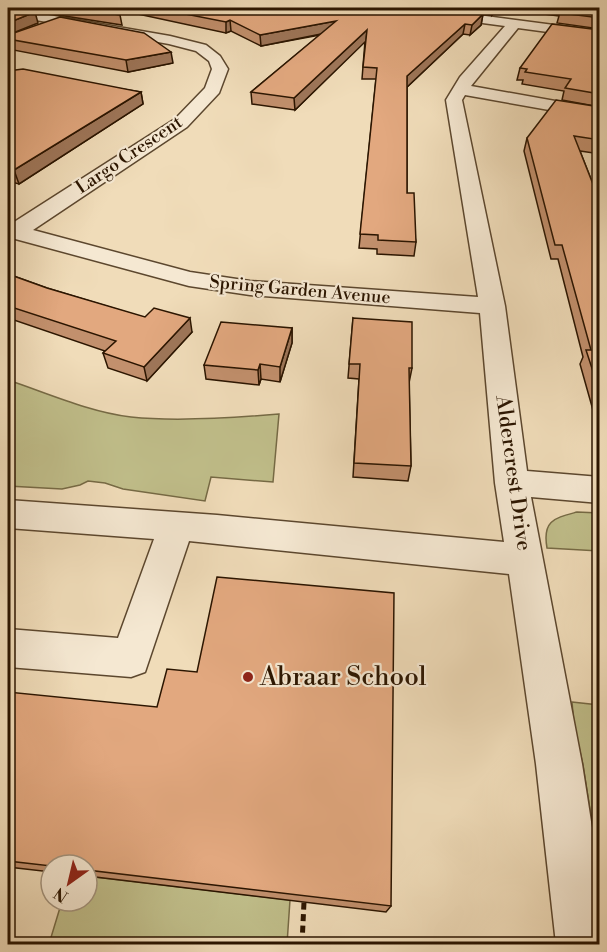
<svg xmlns="http://www.w3.org/2000/svg" width="607" height="952" font-family="'Libre Bodoni',serif">
	<rect width="100%" height="100%" fill="#f0dcb9"/>
	<filter id="stains"><feTurbulence type="fractalNoise" baseFrequency=".00333" numOctaves="4"/><feColorMatrix values="0 0 0 0 .2 0 0 0 0 .09 0 0 0 0 .02 0 0 0 .5 -.17"/></filter>
	<radialGradient id="worn" r=".72"><stop offset=".6" stop-color="#630" stop-opacity="0"/><stop offset="1" stop-color="#630" stop-opacity=".3"/></radialGradient>
	<path fill="#c0be8a" stroke="#766a45" stroke-width="1.5" d="M8 380C47 393 89 412 131 417 177 422 233 418 279 414L273 482 211 477 205 501 123 489 105 483 88 481 80 485 62 489 8 486Z
		M577 512 599 513V551L547 548C542 520 555 518 577 512Z
		M572 702 599 705V867L583 765 574 725Z
		M87 876 290 900 287 944H49L62 901H87Z"/>
	<g fill="none" stroke-linecap="round" stroke-linejoin="round">
		<defs>
			<path id="minor" d="M8 8 170 36 206 45 220 56 228 69 219 93 187 127 33 230 190 272 250 281 478 297 446 100 460 77 505 26 400 12 394 8H425L600 31V39L518 28 471 86 600 109V119L465 95 462 100 505 306 527 471 600 477V503L531 497 582 764 600 879V944H556L536 764 509 574 189 541 145 672 131 677 8 667V629L118 638 154 539 8 528V500L217 515 504 542 495 483 480 313 250 295 189 286 8 237V223L11 224 175 119 205 88 212 69 209 61 196 51 169 44 8 15Z"/>
		</defs>
		<use href="#minor" stroke="#5c472e" stroke-width="3"/>
		<path stroke="#2b1500" stroke-width="5" stroke-dasharray="7 4.5" stroke-linecap="butt" d="M302 944 304 902"/>
		<use href="#minor" fill="#f5e8d2" fill-rule="evenodd"/>
	</g>
	<path fill="#c2906d" stroke="#2b1500" stroke-width="1.5" d="M14 8H428L483 14 481 25 470 35 463 34 407 87V193L416 242 414 256 377 254V249L359 248 376 79H362L365 41 295 110 252 104 251 92 320 35 261 46 231 31 226 33 110 8 120 15 122 25Z
		M438 8H600V29L557 23 559 16 498 8 492 15Z
		M600 30V107L562 100 564 91 522 84 523 80H517L520 68Z
		M8 35 173 63 128 72 8 49Z
		M8 71 141 92 143 104 19 184 8 181Z
		M600 107V154L580 151 600 202V428H598L580 364 583 357 558 259H551L524 151 527 138Z
		M8 274 47 288 192 332 147 381 108 368 103 353 105 351 8 318Z
		M353 318 412 368 409 383 411 466 408 481 353 477 359 379 348 378Z
		M292 328V343L280 382 261 379 259 385 206 379 204 365Z
		M8 692 391 906 386 912 87 876V865H51V872L8 867Z"/>
	<path fill="#9e7659" stroke="#2b1500" stroke-width="1.5" d="M493 8H498L492 15Z
		M35 12 38 23 8 35V23Z
		M483 14 481 25 470 35 472 25Z
		M230 20 231 31 226 33V22Z
		M336 21V31L261 46 260 35Z
		M465 24 463 34 406 88 407 76Z
		M367 30 366 41 295 110 294 98Z
		M171 52 173 63 128 72 126 60Z
		M141 92 143 104 19 184 14 170Z
		M190 318 192 332 147 381 144 367Z
		M292 328V343L280 382V367Z
		M260 364 261 379 259 385 258 370Z"/>
	<path fill="#e2a87f" stroke="#2b1500" stroke-width="1.5" d="M8 8 35 12 8 23Z
		M74 8H110L120 15Z
		M155 8H428L483 14 472 25 465 24 407 76V193H414L416 242 378 240V235L360 234 377 68 363 67 367 30 294 98 251 92 336 21 260 35 230 20 226 22Z
		M563 8H600V18L560 13Z
		M60 17 144 33 171 52 126 60 8 39V35Z
		M552 24 600 30V94L565 88 571 79 525 72 527 69 520 68Z
		M23 69 141 92 14 170 8 169V71Z
		M556 100 600 107V140L574 136 600 202V393L586 350H591L562 245H555L527 138Z
		M8 274 47 288 145 317 154 308 190 318 144 367 103 353 116 341 8 306Z
		M353 318 412 322V368H409L411 466 354 463 360 364H349Z
		M221 322 292 328 280 367 260 364 258 370 204 365Z
		M217 577 394 593 391 906 87 870V865H51V866L8 861V692L157 707 167 669 197 672Z"/>
	<circle fill="#8f2418" stroke="#f5e8d2" stroke-width="2" cx="248" cy="677" r="6"/>
	<g text-anchor="middle" dominant-baseline="central" stroke-width="4.5" stroke-linejoin="round" paint-order="stroke">
		<g font-size="18" fill="#2b1500" stroke="#f5e8d2">
			<text transform="translate(129 155) rotate(-34)">Largo Crescent</text>
			<text transform="translate(300 290) rotate(5)">Spring Garden Avenue</text>
		</g>
		<g font-size="21" fill="#2b1500" stroke="#f5e8d2">
			<text transform="translate(513 473) rotate(82)">Aldercrest Drive</text>
		</g>
		<g font-size="26" fill="#2b1500" stroke="#f5e8d2" text-anchor="start">
			<text x="260" y="677">Abraar School</text>
		</g>
	</g>
	<rect width="607" height="952" fill="none" stroke="#f0dcb9" stroke-width="30"/>
	<rect x="9" y="9" width="589" height="934" fill="none" stroke="#2b1500" stroke-width="3"/>
	<rect x="15" y="15" width="577" height="922" fill="none" stroke="#2b1500" stroke-width="1.5"/>
	<g transform="translate(69 883) rotate(214)"><circle r="28" fill="#f5e8d2" stroke="#a4947e" stroke-width="1.5"/>
	<path d="M0-4.5L10 22L0 15L-10 22Z" fill="#8f2418"/>
	<text y="-9" font-size="16" font-weight="bold" text-anchor="middle" fill="#2b1500">N</text>
	</g>
	<rect width="100%" height="100%" filter="url(#stains)"/>
	<rect width="100%" height="100%" fill="url(#worn)"/>
</svg>
